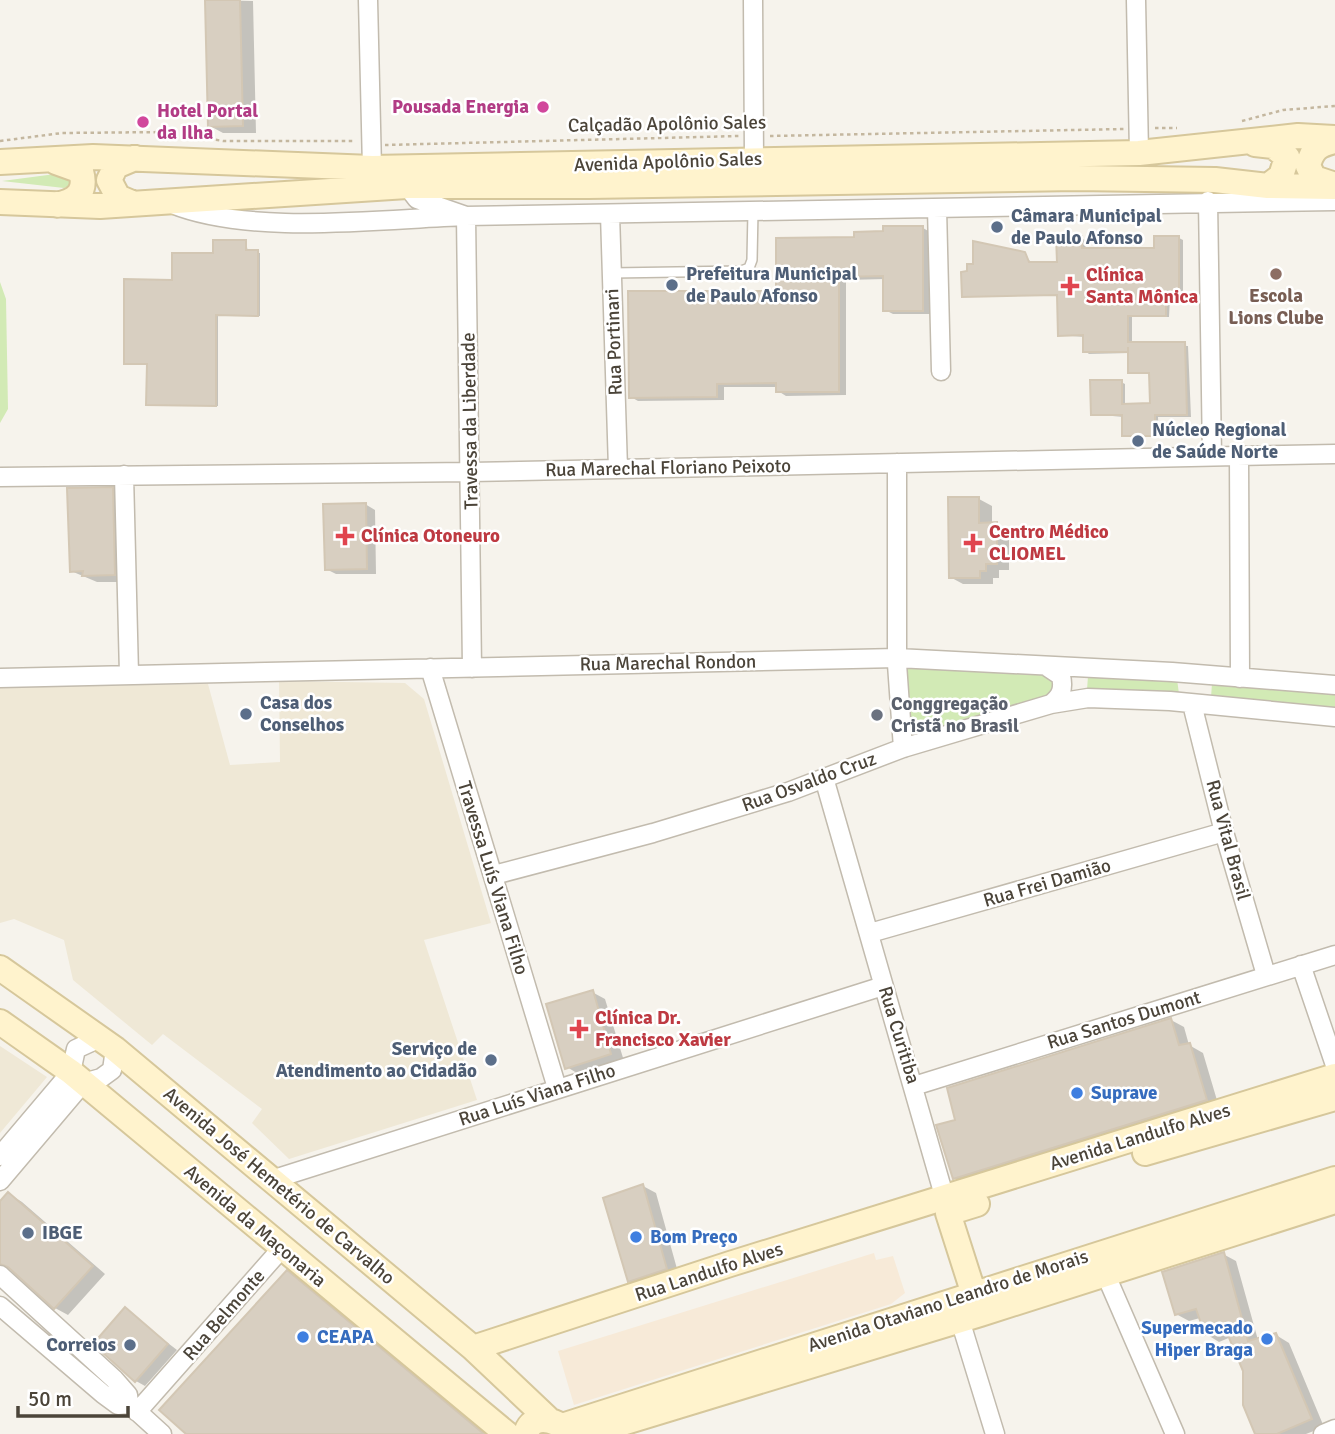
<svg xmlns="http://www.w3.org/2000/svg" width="1335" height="1434" font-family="Signika,sans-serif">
	<rect width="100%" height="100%" fill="#f6f3ec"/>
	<path fill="#f7ead8" d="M874 1253 876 1260 893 1256 905 1293 891 1304 574 1405 558 1351Z"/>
	<path fill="#efe8d6" d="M279 681 405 683 424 699 491 923 424 940 477 1100 289 1159 252 1123 262 1109 163 1034 152 1045 73 980 64 940 14 919 0 923V687L208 684 230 765 280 762Z
		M0 1046 47 1077 0 1133Z"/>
	<path fill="#d2eab5" d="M63 173 72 176V185L64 188 2 181Z
		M0 282 6 299 8 409 0 423Z
		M905 667 1047 674 1053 677 1056 694 919 735 909 730Z
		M1088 676 1177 679 1179 694 1087 690Z
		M1212 683 1335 685V716L1211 698Z"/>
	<path fill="#0003" d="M207 0 253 1 256 133H223L210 126Z
		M923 228 930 232V314H893L885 310V279L846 280V395L786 396 778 391V387H724V400L638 401 631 397 856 239Z
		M1081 238 1085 240 1086 250H1156L1179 238 1183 240V298H1170L1169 317H1132V344L1188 346 1191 417H1158L1159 437H1128L1124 435 1123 417 1092 414 1121 382 1125 384V405H1151V374L1130 372V353L1089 354 1085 351V337L1059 335V296H964L1024 253 1032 264H1059Z
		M246 242 248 252 260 253V316H218V406L148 404V364L174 281 214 255Z
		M112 489 125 496 128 582H97L71 571Z
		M979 499 992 506V524L1009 532V570H999V578H993V584H963L950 577Z
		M365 504 375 510 376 574H336L326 569Z
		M592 992 605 999 624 1061 580 1075 567 1067Z
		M1171 1020 1184 1027 1189 1045 1203 1053 1219 1107 967 1186 954 1178 957 1121Z
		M643 1186 656 1193 679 1276 642 1288 629 1281Z
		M9 1194 22 1202 105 1274 68 1315 55 1308 16 1272 0 1265V1204Z
		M1223 1254 1236 1261 1258 1340 1276 1335 1289 1343 1324 1427 1306 1434H1257L1245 1371 1231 1337 1219 1342 1206 1334 1200 1318 1189 1321 1176 1314Z
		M287 1273 300 1280 487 1434H189Z
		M125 1310 177 1350 145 1386 136 1381Z"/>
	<path fill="#d8cfc1" stroke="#d3c7b4" stroke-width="2" d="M205 0H240L243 126 208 127Z
		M883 226H923V311H883V276L839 277V392H776V383L717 384V397L629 398 628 291H776V238L854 237V232L883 231Z
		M1056 236H1082V248H1154V236H1179V297H1166V316H1128V342H1185L1187 415H1155V436H1122V415H1091L1090 380H1122V404L1150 403 1149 373H1128V347V352H1083V335L1058 336 1057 295 962 297 961 272 967 271V264H973V241L1025 252 1029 262H1057Z
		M213 240H246V250H258V316L216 315V406L146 405 147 364H124V279L172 280V253H213Z
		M113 487 115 575 82 576 83 571 70 572 67 488Z
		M948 497H979V523L997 522V564H986V571H980V578H949Z
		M366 503 367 569 325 570 323 504Z
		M593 990 611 1054 565 1069 546 1004Z
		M1171 1018 1179 1045 1190 1043 1207 1100 953 1179 936 1125 955 1120 947 1088Z
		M643 1184 667 1269 628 1282 603 1198Z
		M8 1192 93 1266 54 1309 8 1267 0 1264V1201Z
		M1224 1252 1248 1341 1276 1333 1312 1419 1277 1434H1255L1243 1405V1371L1225 1328 1205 1335 1196 1309 1175 1315 1162 1272Z
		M287 1270 484 1434H186L159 1410Z
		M125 1307 168 1344 135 1382 93 1344Z"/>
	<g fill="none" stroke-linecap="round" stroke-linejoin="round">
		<defs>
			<path id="lane" d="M612 273 741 271 749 268 752 260 753 211"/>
			<path id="street" d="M368 0 372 168
				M753 0 754 159
				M1136 0 1139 153
				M407 186 417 199 466 216 1335 201
				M1208 201 1212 456
				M172 204C251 236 380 219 466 216L472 668
				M937 208 941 371
				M610 214 618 469
				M1239 456 1240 678
				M897 463V664L903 748
				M124 475 129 674
				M0 477 471 472 1335 454
				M1046 666 1061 676C1064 689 1061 696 1051 704
				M430 668 557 1088
				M0 678 897 658 1172 672 1335 685
				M1192 704 1224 832 1266 975
				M824 778 947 1206
				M494 875 653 833 788 792 903 748 1051 704 1088 698 1170 701 1335 717
				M870 933 1224 832
				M1301 965 1335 1065
				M914 1086 1335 955
				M0 1156 71 1072 76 1049 100 1038
				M271 1180 883 986
				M0 1181 83 1083 101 1078 112 1070 115 1049
				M1105 1273 1175 1434
				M0 1275 114 1379 128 1395 129 1404
				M0 1306 103 1394 118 1405 129 1404 162 1434
				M960 1320 995 1434
				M137 1412 282 1248
				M1323 1434 1335 1429"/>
			<path id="secondary" d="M1255 144 1273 146 1287 157 1281 176 1268 186
				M0 162 93 157 372 168 1139 153 1298 136 1335 138
				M56 162 81 171C87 192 77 200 57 205
				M1335 185 1314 178 1308 166C1312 149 1318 145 1335 141
				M0 202 100 206 407 186H589L1076 178 1215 180 1268 186 1335 187
				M132 203 118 197 109 180 116 166 135 158
				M0 968 115 1049 473 1348 547 1418
				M0 1022 71 1072 507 1434
				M1145 1153 1335 1098
				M977 1204 948 1213 978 1307
				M473 1348 730 1264 1335 1076
				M562 1426 1335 1179
				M526 1434C530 1417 546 1418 558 1424
				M586 1434 980 1314 1335 1201"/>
		</defs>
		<use href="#lane" stroke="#c2bbae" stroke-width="12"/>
		<use href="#street" stroke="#c2bbae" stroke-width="21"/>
		<use href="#secondary" stroke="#d6c79b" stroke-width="28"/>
		<path stroke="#c4b79f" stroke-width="2.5" stroke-dasharray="3.5 3.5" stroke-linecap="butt" d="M1242 121 1283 110 1335 106
			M1155 128H1177
			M770 136 1124 129
			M0 141 62 133 169 132 223 141H355
			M385 145 739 136"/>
		<use href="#lane" stroke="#fff" stroke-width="9"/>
		<use href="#street" stroke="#fff" stroke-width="18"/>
		<use href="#secondary" stroke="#fff3cd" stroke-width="24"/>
	</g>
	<g fill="#d1479c" stroke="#fff" stroke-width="2.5">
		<circle cx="543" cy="107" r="7"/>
		<circle cx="143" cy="122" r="7"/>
	</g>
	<g fill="#5c6f8a" stroke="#fff" stroke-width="2.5">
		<circle cx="997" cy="227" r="7"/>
		<circle cx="672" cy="285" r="7"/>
		<circle cx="1138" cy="441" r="7"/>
		<circle cx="246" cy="714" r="7"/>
		<circle cx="491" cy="1060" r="7"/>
		<circle cx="28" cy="1233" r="7"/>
		<circle cx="130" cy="1345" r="7"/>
	</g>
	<circle fill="#8d6e63" stroke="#fff" stroke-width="2.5" cx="1276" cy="274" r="7"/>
	<g fill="#e0444e" stroke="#fff" stroke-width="2.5">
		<path d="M1066.5 275.5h7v7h7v7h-7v7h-7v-7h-7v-7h7z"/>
		<path d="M341.5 525.5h7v7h7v7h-7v7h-7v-7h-7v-7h7z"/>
		<path d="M969.5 532.5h7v7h7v7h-7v7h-7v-7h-7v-7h7z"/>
		<path d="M575.5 1018.5h7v7h7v7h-7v7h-7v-7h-7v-7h7z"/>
	</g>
	<circle fill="#6b7280" stroke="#fff" stroke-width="2.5" cx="877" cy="715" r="7"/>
	<g fill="#3f7fe0" stroke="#fff" stroke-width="2.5">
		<circle cx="1077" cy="1093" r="7"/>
		<circle cx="636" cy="1237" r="7"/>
		<circle cx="303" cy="1337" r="7"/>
		<circle cx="1267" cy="1339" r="7"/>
	</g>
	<g text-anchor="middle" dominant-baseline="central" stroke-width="5" stroke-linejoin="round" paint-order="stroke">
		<g font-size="19" font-weight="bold" fill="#b23c85" stroke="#fff" text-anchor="end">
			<text x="529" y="107">Pousada Energia</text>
			<text x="157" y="111" text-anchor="start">Hotel Portal<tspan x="157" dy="22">da Ilha</tspan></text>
		</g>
		<g font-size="19" fill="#4b4439" stroke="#fff">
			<text transform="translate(667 124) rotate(-1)">Calçadão Apolônio Sales</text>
			<text transform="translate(668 162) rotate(-2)">Avenida Apolônio Sales</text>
			<text transform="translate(614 342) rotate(-92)">Rua Portinari</text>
			<text transform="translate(470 421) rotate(-91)">Travessa da Liberdade</text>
			<text transform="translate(668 468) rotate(-1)">Rua Marechal Floriano Peixoto</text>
			<text transform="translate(668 663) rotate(-1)">Rua Marechal Rondon</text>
			<text transform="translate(809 782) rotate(-20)">Rua Osvaldo Cruz</text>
			<text transform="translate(1228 840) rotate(75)">Rua Vital Brasil</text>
			<text transform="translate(493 878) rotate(73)">Travessa Luís Viana Filho</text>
			<text transform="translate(1047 883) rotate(-16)">Rua Frei Damião</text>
			<text transform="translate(1124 1020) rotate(-17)">Rua Santos Dumont</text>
			<text transform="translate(899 1035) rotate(73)">Rua Curitiba</text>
			<text transform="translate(537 1095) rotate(-18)">Rua Luís Viana Filho</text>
			<text transform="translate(1140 1137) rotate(-17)">Avenida Landulfo Alves</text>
			<text transform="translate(279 1186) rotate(40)">Avenida José Hemetério de Carvalho</text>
			<text transform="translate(255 1226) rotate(40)">Avenida da Maçonaria</text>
			<text transform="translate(709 1272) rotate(-18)">Rua Landulfo Alves</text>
			<text transform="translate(948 1301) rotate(-18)">Avenida Otaviano Leandro de Morais</text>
			<text transform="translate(224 1315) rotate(-49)">Rua Belmonte</text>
		</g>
		<g font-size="19" font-weight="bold" fill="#4e5e75" stroke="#fff" text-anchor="start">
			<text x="1011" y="216">Câmara Municipal<tspan x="1011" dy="22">de Paulo Afonso</tspan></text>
			<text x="686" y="274">Prefeitura Municipal<tspan x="686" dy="22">de Paulo Afonso</tspan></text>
			<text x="1152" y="430">Núcleo Regional<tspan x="1152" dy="22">de Saúde Norte</tspan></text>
			<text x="260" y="703">Casa dos<tspan x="260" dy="22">Conselhos</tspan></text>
			<text x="477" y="1049" text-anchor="end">Serviço de<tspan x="477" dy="22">Atendimento ao Cidadão</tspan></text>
			<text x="42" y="1233">IBGE</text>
			<text x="116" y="1345" text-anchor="end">Correios</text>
		</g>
		<g font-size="19" font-weight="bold" fill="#be3a42" stroke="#fff" text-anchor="start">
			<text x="1086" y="275">Clínica<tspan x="1086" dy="22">Santa Mônica</tspan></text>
			<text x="989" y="532">Centro Médico<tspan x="989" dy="22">CLIOMEL</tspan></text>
			<text x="361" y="536">Clínica Otoneuro</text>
			<text x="595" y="1018">Clínica Dr.<tspan x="595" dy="22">Francisco Xavier</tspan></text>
		</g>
		<g font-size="19" font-weight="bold" fill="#785e54" stroke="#fff">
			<text x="1276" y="296">Escola<tspan x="1276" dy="22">Lions Clube</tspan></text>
		</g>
		<g font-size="19" font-weight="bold" fill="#5b616d" stroke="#fff" text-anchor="start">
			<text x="891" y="704">Conggregação<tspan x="891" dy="22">Cristã no Brasil</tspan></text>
		</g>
		<g font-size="19" font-weight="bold" fill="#366cbe" stroke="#fff" text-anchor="start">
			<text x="1091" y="1093">Suprave</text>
			<text x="650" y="1237">Bom Preço</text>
			<text x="1253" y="1328" text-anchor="end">Supermecado<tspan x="1253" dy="22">Hiper Braga</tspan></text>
			<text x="317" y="1337">CEAPA</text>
		</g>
	</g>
	<path d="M18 1406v10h110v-10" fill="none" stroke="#4b4439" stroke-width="3.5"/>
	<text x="28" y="1406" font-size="21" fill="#4b4439" stroke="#ffffff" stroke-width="5" paint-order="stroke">50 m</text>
</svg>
